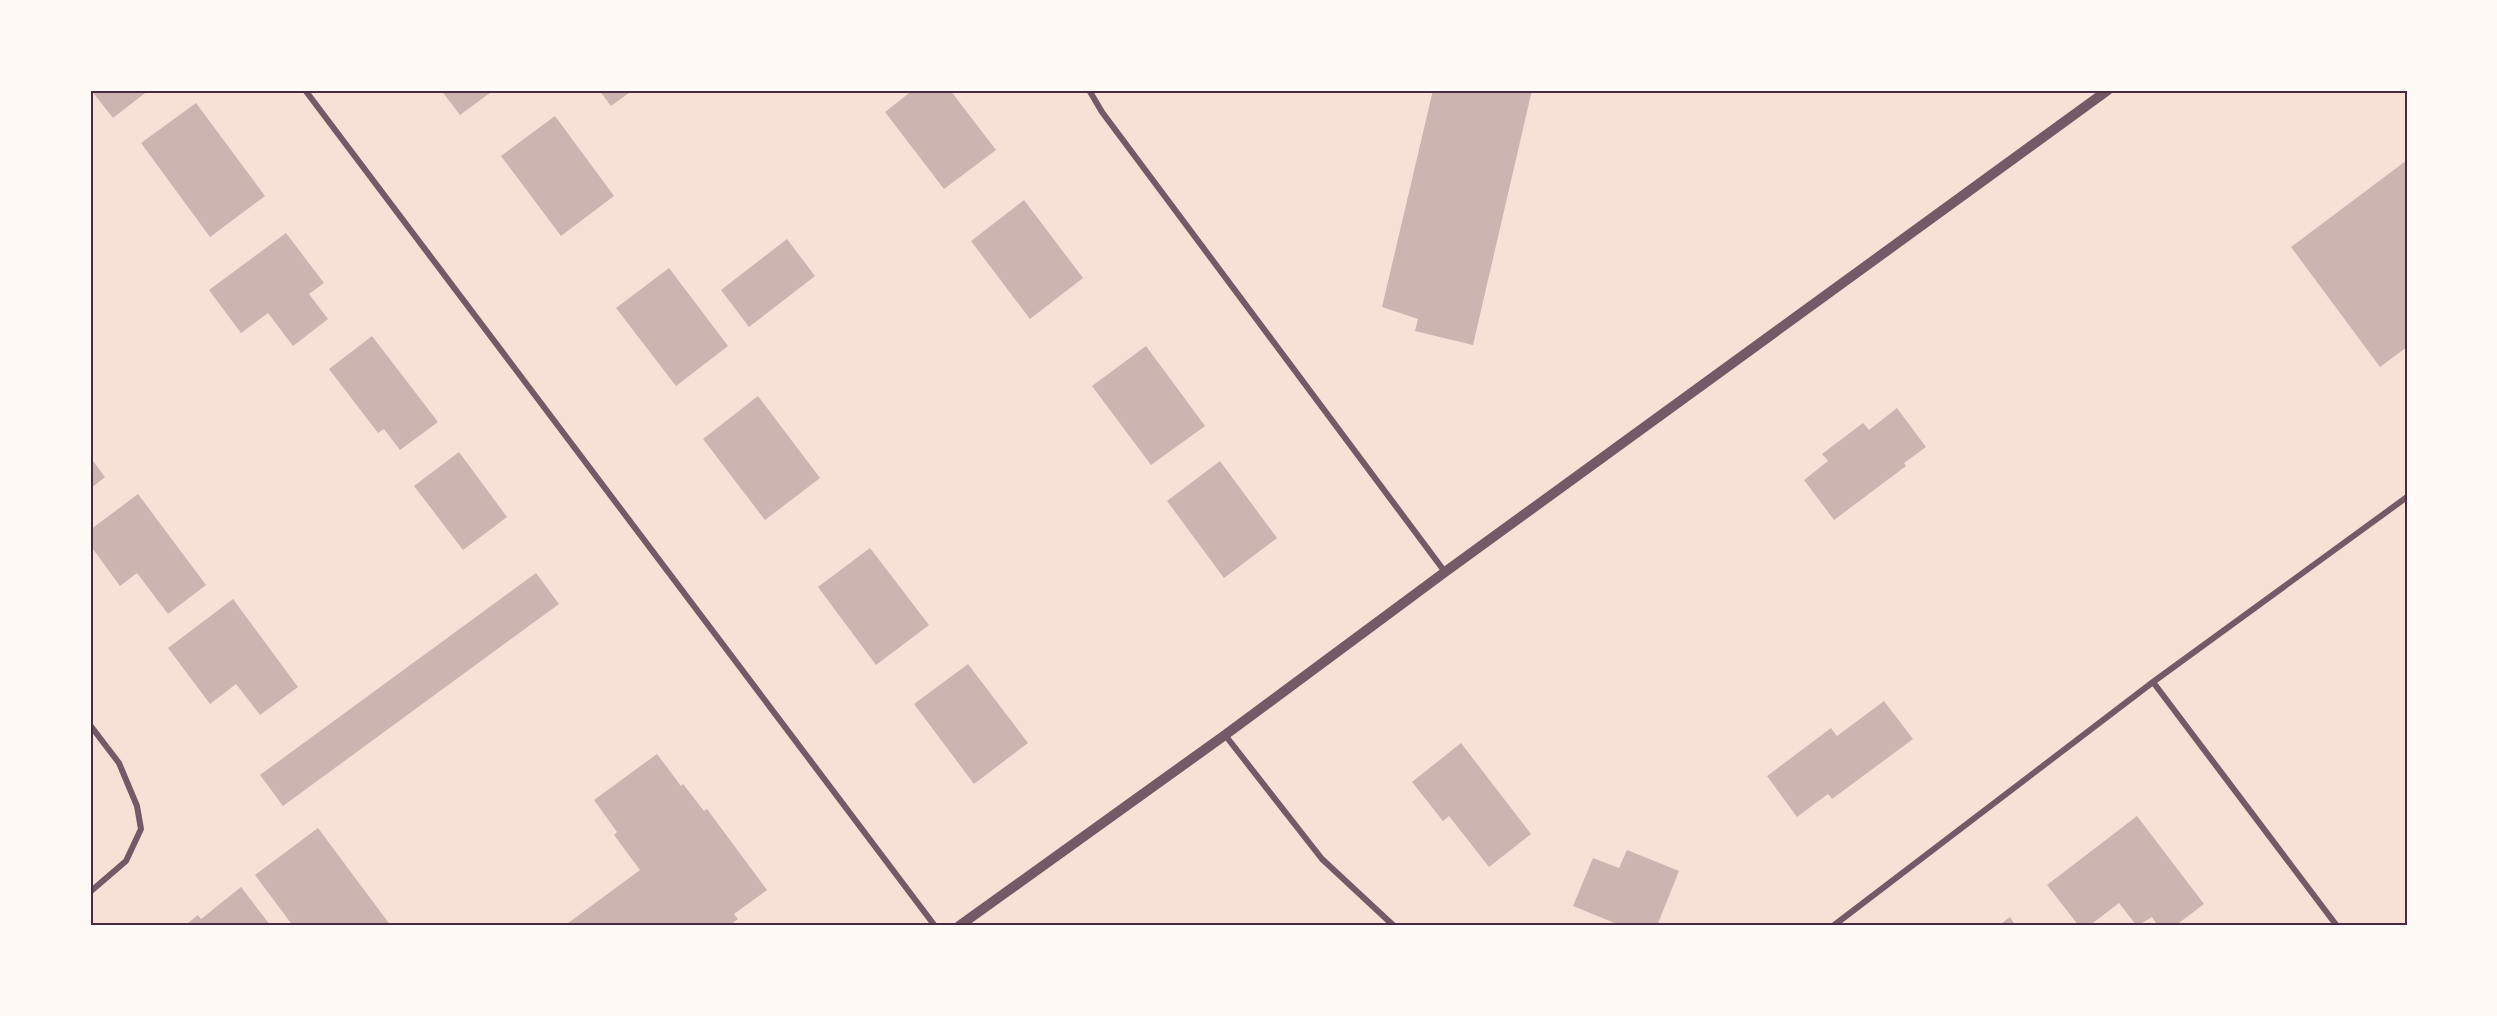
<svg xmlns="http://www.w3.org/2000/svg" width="2497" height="1016" font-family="'Public Sans',sans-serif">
	<rect width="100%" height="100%" fill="#f7e1d7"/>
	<path fill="#ccb4b1" d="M91 90H149L113 118Z
		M441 90H494L460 115Z
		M599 90H633L611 106Z
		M913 90H950L996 150 944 189 885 112Z
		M1433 90H1532L1473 345 1415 331 1418 319 1382 307Z
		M196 103 265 196 210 237 141 143Z
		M555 116 614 196 561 236 501 156Z
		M2407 160V347L2380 367 2291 247Z
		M1024 200 1083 278 1030 319 971 241Z
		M286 233 324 283 309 294 328 319 293 346 268 313 241 333 209 290Z
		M787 239 815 276 749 327 721 290Z
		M669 268 728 346 676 386 616 308Z
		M372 336 438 422 400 450 384 429 378 433 329 369Z
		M1146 346 1205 426 1151 465 1092 386Z
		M758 396 820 478 765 520 703 439Z
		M1897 408 1926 447 1904 463 1906 466 1834 520 1804 480 1828 461 1822 454 1863 423 1869 430Z
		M459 452 507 517 463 550 414 486Z
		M90 457 105 477 90 489Z
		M1220 461 1277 538 1224 578 1167 501Z
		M138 494 206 585 168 614 137 573 120 586 90 545V530Z
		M870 548 929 625 876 665 818 587Z
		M536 573 559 604 283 806 260 775Z
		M233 599 298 687 260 715 236 684 210 704 168 648Z
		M968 664 1028 743 974 784 914 704Z
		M1884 701 1913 739 1832 799 1828 794 1797 817 1767 776 1831 728 1837 736Z
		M1461 743 1531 834 1489 867 1449 816 1443 821 1412 782Z
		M657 754 681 786 683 784 704 811 707 809 767 890 734 914 738 919 728 926H564L640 870 614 835 617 832 594 800Z
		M2137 816 2204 904 2175 926H2158L2152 917 2137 926 2119 903 2089 926H2079L2047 885Z
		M318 828 391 926H293L255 875Z
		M1627 850 1679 871 1657 926H1622L1573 906 1593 858 1619 868Z
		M241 887 271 926H184L198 915 201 919Z
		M2010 917 2016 926H1998Z"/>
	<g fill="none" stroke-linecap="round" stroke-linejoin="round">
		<path stroke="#755966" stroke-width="6" d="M305 90 935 926
			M1089 90 1102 112 1445 572
			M2153 682 2337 926
			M90 725 119 763 137 806 141 829 126 861 90 892
			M1225 735 1322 859 1394 926
			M1833 926 2153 682 2407 497"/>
		<path stroke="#755966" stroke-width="10" d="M959 926 1225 735 1445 572 2108 90"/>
	</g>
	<rect width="2497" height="1016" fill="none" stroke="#fffaf5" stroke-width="183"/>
	<rect x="92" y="92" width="2314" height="832" fill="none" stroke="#4a2c40" stroke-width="2"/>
</svg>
